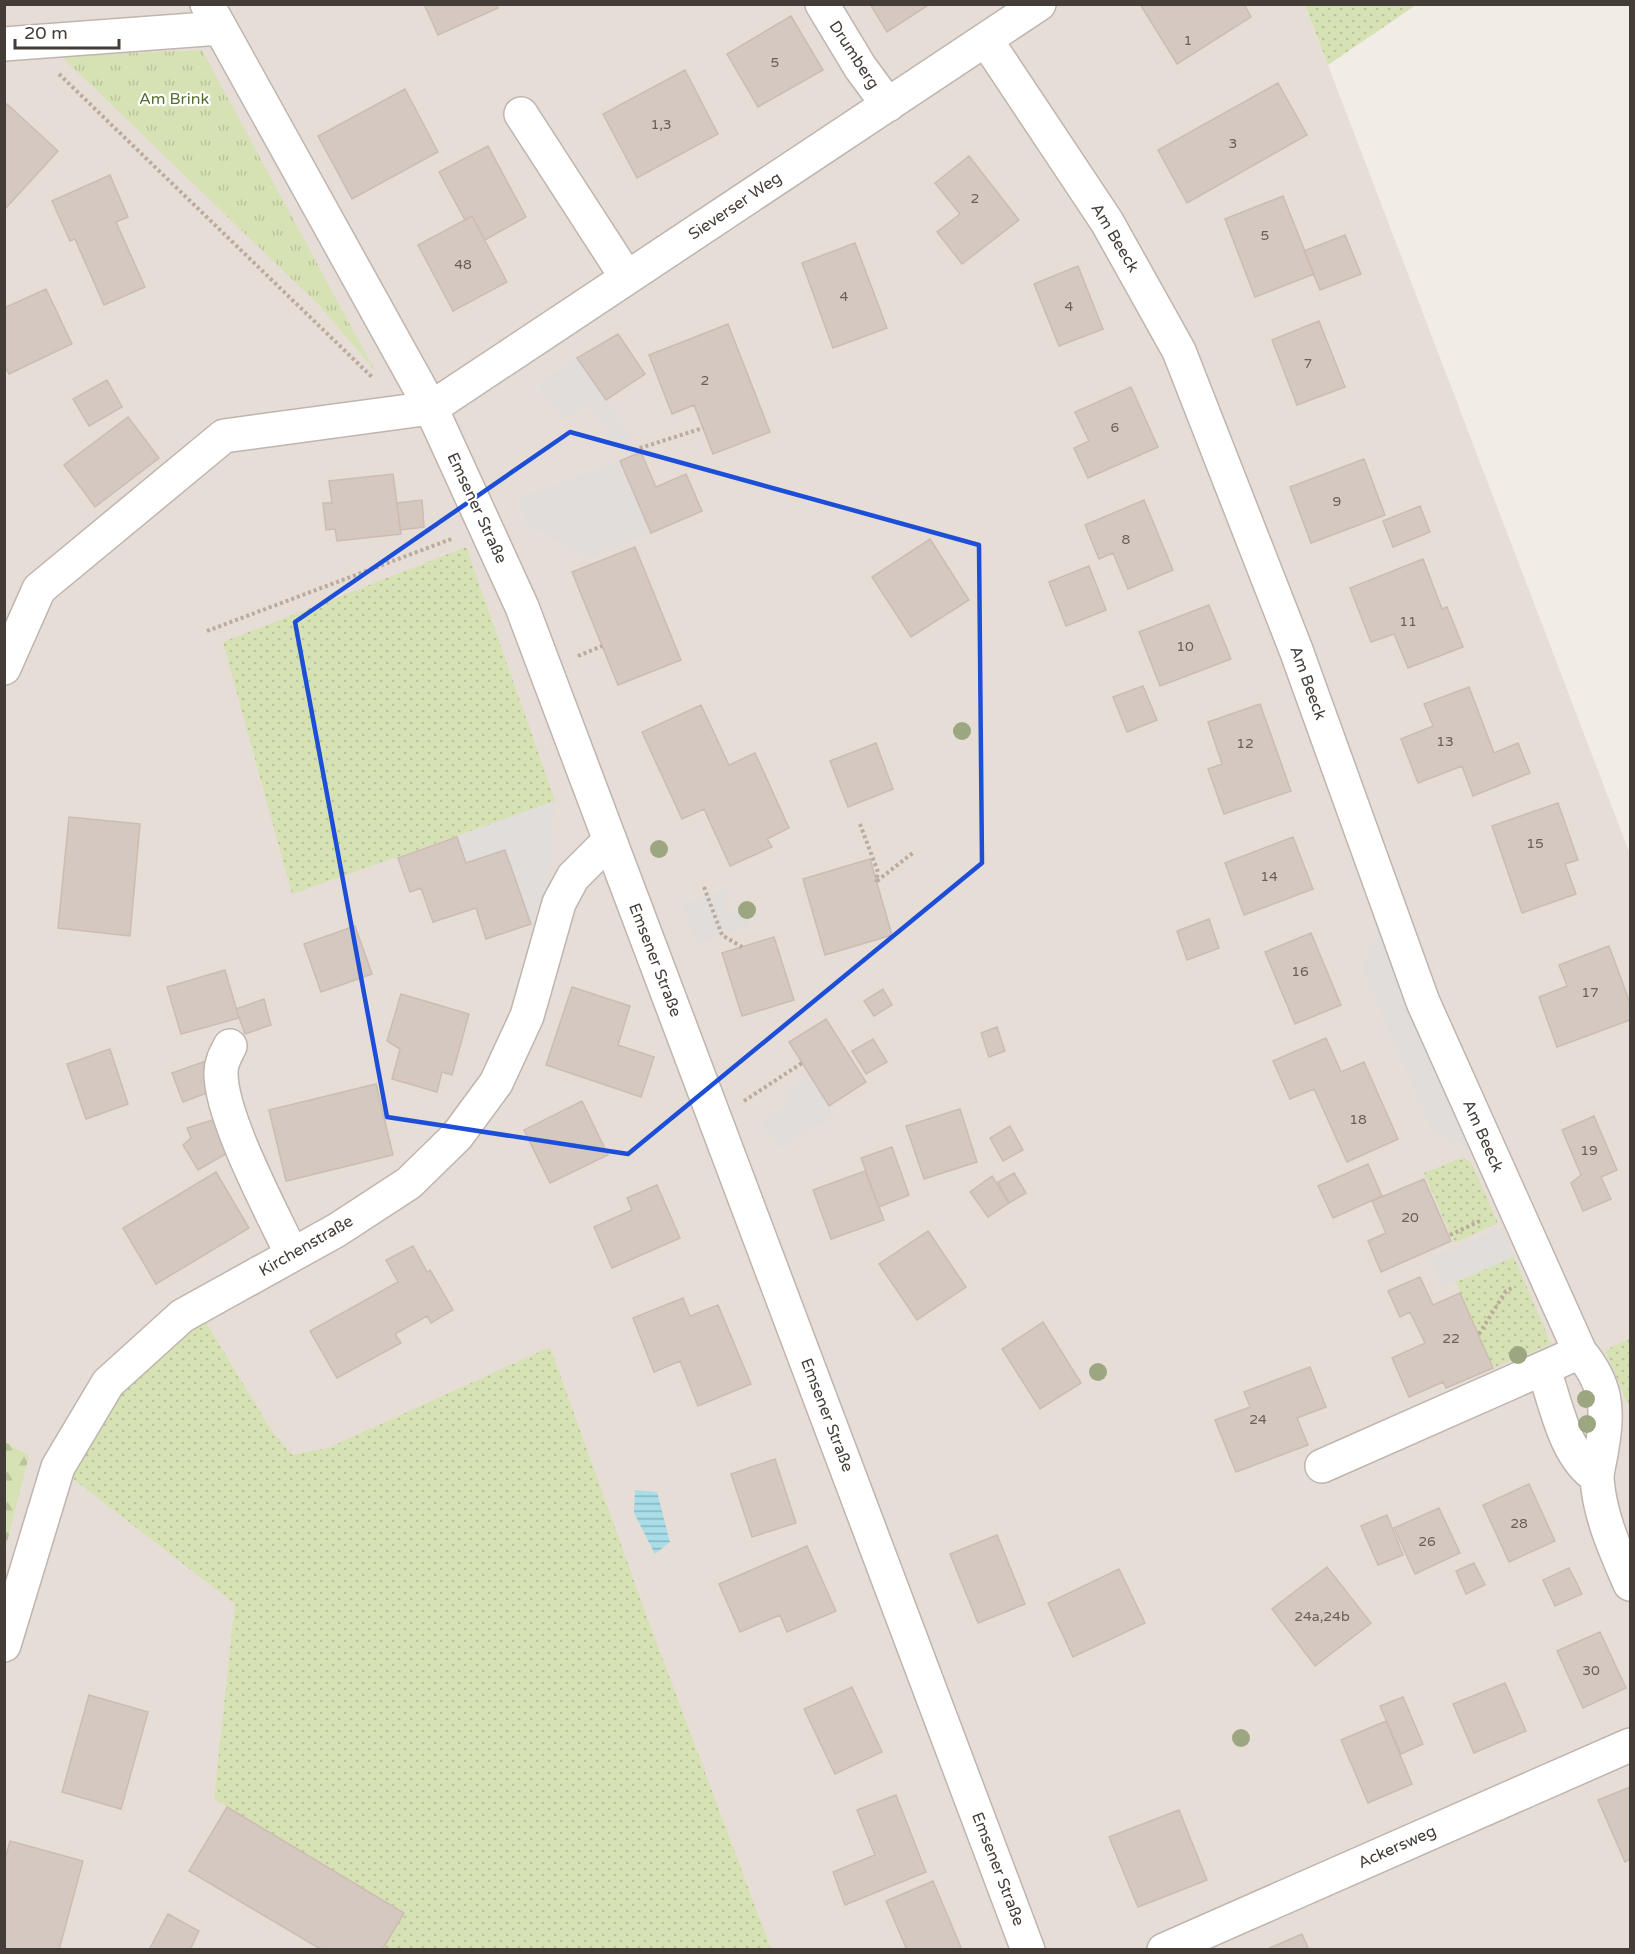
<svg xmlns="http://www.w3.org/2000/svg" width="1635" height="1954" font-family="'Varela Round',sans-serif">
	<defs>
		<pattern id="grass-dots" width="8" height="8" patternUnits="userSpaceOnUse" patternTransform="scale(1.5)"><rect width="8" height="8" fill="#d7e2b4"/><path d="M2 2h.1M6 6h.1" fill="none" stroke="#bac39b" stroke-width="1.8" stroke-linecap="round"/></pattern>
		<pattern id="forest-firs" width="22" height="20" patternUnits="userSpaceOnUse" patternTransform="scale(1.5)"><rect width="22" height="20" fill="#d7e2b4"/><path d="M5 1l3.5 6h-7zM16 11l3.5 6h-7z" fill="#bac39b"/></pattern>
		<pattern id="park-tufts" width="24" height="20" patternUnits="userSpaceOnUse" patternTransform="scale(1.5)"><rect width="24" height="20" fill="#d7e2b4"/><path d="M3 7l-1-3M5 7V3M7 7l1-3M15 17l-1-3M17 17v-4M19 17l1-3" fill="none" stroke="#bac39b"/></pattern>
		<pattern id="water-rules" width="6" height="5" patternUnits="userSpaceOnUse" patternTransform="scale(1.5)"><rect width="6" height="5" fill="#a9dde8"/><path d="M0 2.5h6" fill="none" stroke="#8bb4bd"/></pattern>
	</defs>
	<rect width="100%" height="100%" fill="#f2ece7"/>
	<path fill="#e5ddd6" d="M5 5H1305L1630 854V1949L5 1950Z"/>
	<path fill="url(#grass-dots)" d="M1305 5V4L1416 5 1328 65Z
		M466 547 555 801 292 894 223 642Z
		M1463 1157 1471 1163 1498 1223 1454 1243 1424 1173Z
		M1514 1257 1551 1344 1493 1368 1456 1282Z
		M197 1308 271 1430 292 1455 328 1448 550 1347 644 1609 771 1949H382L404 1912 214 1799 235 1604 58 1467 108 1383Z
		M1630 1339V1409L1605 1350Z"/>
	<path fill="url(#forest-firs)" d="M5 1442 29 1456 5 1550Z"/>
	<path fill="url(#park-tufts)" d="M202 50 375 371 321 307 61 56Z"/>
	<path fill="#e0dddb" d="M577 358 632 439 619 448 589 403 563 420 538 384Z
		M620 461 651 533 590 559 528 524 518 499Z
		M555 801 551 867 531 924 466 863 457 837Z
		M730 888 724 909 745 915 749 926 696 944 682 904Z
		M1380 931 1478 1155 1433 1132 1362 967Z
		M811 1076 834 1115 779 1149 762 1121 790 1104 784 1093Z
		M1503 1228 1514 1257 1442 1287 1430 1257Z"/>
	<path fill="url(#water-rules)" d="M635 1490 657 1492 670 1542 655 1554 634 1513Z"/>
	<path fill="#d5c8c1" stroke="#ccbcb2" stroke-width="1.5" d="M424 4H496L498 8 438 35Z
		M870 4H930L887 32Z
		M1140 4H1244L1251 17 1177 64Z
		M791 16 823 70 758 107 727 54Z
		M685 70 718 134 637 178 603 114Z
		M1278 83 1307 135 1187 203 1158 150Z
		M405 89 438 152 352 199 318 136Z
		M7 104 58 151 4 210V107Z
		M488 146 526 217 485 240 472 216 465 220 439 172Z
		M969 156 1019 220 962 264 937 232 960 214 935 183Z
		M110 175 128 217 116 222 145 287 104 305 75 239 70 241 52 201Z
		M1283 196 1314 274 1255 297 1225 219Z
		M472 216 507 282 453 311 418 245Z
		M1345 235 1361 274 1320 290 1304 251Z
		M855 243 887 328 833 348 802 263Z
		M1078 266 1103 329 1059 346 1034 284Z
		M46 289 72 344 9 374 4 365V308Z
		M1319 321 1345 387 1297 405 1272 340Z
		M728 324 770 432 713 454 694 405 672 414 649 355Z
		M618 334 645 374 606 400 577 358Z
		M107 380 122 407 89 426 73 399Z
		M1131 387 1158 447 1088 478 1074 448 1089 441 1075 412Z
		M128 417 159 458 95 507 64 465Z
		M641 452 656 487 686 474 702 511 651 533 620 461Z
		M1364 459 1385 515 1311 543 1290 487Z
		M393 474 401 534 337 541 335 529 326 530 323 503H332L329 481Z
		M422 500 424 527 400 530 397 503Z
		M1144 500 1173 570 1128 589 1113 553 1099 559 1085 525Z
		M1420 506 1430 532 1393 547 1383 521Z
		M930 539 969 600 911 637 872 577Z
		M635 547 681 660 618 685 572 572Z
		M1423 559 1442 609 1447 607 1463 647 1408 668 1394 634 1371 642 1350 588Z
		M1089 566 1106 610 1066 626 1049 582Z
		M1209 605 1231 659 1160 686 1139 632Z
		M1143 686 1157 720 1127 732 1113 697Z
		M1469 687 1494 753 1518 743 1530 773 1473 796 1462 766 1418 783 1401 739 1433 726 1424 704Z
		M1260 704 1291 791 1224 814 1208 769 1222 764 1208 722Z
		M701 705 729 765 755 753 789 828 767 839 772 847 730 866 704 809 682 819 642 732Z
		M876 743 893 789 848 807 830 761Z
		M1558 803 1578 860 1565 864 1576 894 1522 913 1492 826Z
		M69 817 140 824 130 936 58 928Z
		M457 837 466 863 505 850 531 924 486 939 476 908 433 922 421 888 410 892 398 858Z
		M1293 837 1313 889 1244 915 1225 863Z
		M870 859 892 935 825 955 803 879Z
		M1209 919 1219 948 1187 960 1177 931Z
		M355 926 372 974 321 992 304 944Z
		M1311 933 1341 1005 1295 1024 1265 952Z
		M774 937 794 1000 742 1016 722 953Z
		M1609 946 1630 1003V1020L1557 1047 1539 997 1567 986 1559 965Z
		M225 970 239 1018 181 1034 167 987Z
		M572 987 630 1006 618 1045 654 1057 641 1097 546 1065Z
		M883 989 892 1005 874 1016 864 1001Z
		M401 994 469 1014 452 1075 442 1072 437 1092 392 1079 400 1049 387 1041Z
		M264 999 271 1025 245 1034 236 1009Z
		M826 1019 866 1082 829 1106 789 1042Z
		M997 1027 1005 1051 989 1057 981 1033Z
		M1326 1038 1341 1072 1364 1062 1398 1139 1347 1162 1314 1089 1290 1099 1273 1061Z
		M873 1039 887 1062 866 1074 852 1051Z
		M110 1049 128 1104 86 1119 67 1064Z
		M206 1061 217 1089 183 1102 172 1073Z
		M376 1084 393 1155 286 1181 269 1110Z
		M582 1101 608 1155 550 1183 524 1130Z
		M960 1109 977 1162 924 1179 906 1126Z
		M1594 1116 1617 1170 1601 1177 1611 1199 1583 1211 1571 1183 1581 1175 1562 1130Z
		M213 1120 231 1151 198 1170 183 1145 191 1138 187 1128Z
		M1010 1126 1023 1150 1003 1161 990 1138Z
		M892 1147 909 1195 879 1207 861 1158Z
		M1368 1164 1382 1196 1333 1218 1318 1186Z
		M865 1171 884 1220 831 1239 813 1190Z
		M216 1172 249 1228 156 1284 123 1228Z
		M1014 1173 1026 1193 1009 1203 998 1182Z
		M992 1176 1009 1203 988 1217 970 1192Z
		M1424 1179 1451 1241 1381 1272 1368 1241 1386 1233 1372 1201Z
		M657 1185 680 1238 612 1268 594 1227 632 1210 627 1198Z
		M928 1231 966 1287 917 1320 879 1264Z
		M413 1246 427 1272 430 1270 453 1310 431 1323 427 1316 395 1334 401 1343 337 1378 310 1331 398 1282 386 1260Z
		M1420 1277 1433 1305 1460 1293 1493 1368 1446 1388 1443 1382 1409 1397 1392 1358 1425 1343 1410 1312 1400 1317 1388 1291Z
		M683 1298 690 1316 718 1305 751 1384 698 1406 680 1361 654 1372 633 1318Z
		M1043 1322 1081 1383 1040 1409 1002 1349Z
		M1310 1367 1326 1407 1297 1418 1308 1445 1236 1472 1215 1420 1250 1407 1244 1392Z
		M775 1459 796 1523 752 1537 731 1474Z
		M1529 1484 1555 1541 1509 1562 1483 1505Z
		M1439 1508 1460 1553 1415 1574 1394 1528Z
		M1387 1515 1403 1555 1378 1565 1361 1526Z
		M997 1535 1025 1604 978 1623 950 1554Z
		M807 1546 836 1611 787 1632 780 1615 740 1632 719 1584Z
		M1474 1563 1485 1585 1466 1594 1456 1571Z
		M1327 1567 1371 1623 1315 1666 1272 1609Z
		M1569 1568 1582 1594 1555 1606 1543 1580Z
		M1119 1569 1145 1623 1073 1657 1048 1603Z
		M1600 1632 1626 1688 1583 1708 1557 1651Z
		M1505 1683 1526 1731 1474 1753 1453 1704Z
		M852 1687 882 1752 835 1774 804 1709Z
		M89 1695 148 1712 121 1809 62 1792Z
		M1403 1697 1423 1744 1401 1754 1380 1706Z
		M1386 1721 1412 1784 1368 1803 1341 1740Z
		M1630 1787V1859L1625 1862 1598 1800Z
		M896 1795 926 1872 845 1905 833 1872 875 1855 857 1810Z
		M227 1807 404 1913 382 1950H322L189 1871Z
		M1179 1810 1207 1880 1138 1907 1109 1837Z
		M10 1841 83 1861 59 1950H4V1863Z
		M933 1881 962 1950H907L886 1901Z
		M168 1914 199 1931 190 1950H149Z
		M1302 1934 1309 1950H1265Z"/>
	<g fill="none" stroke-linecap="round" stroke-linejoin="round">
		<defs>
			<path id="minor" d="M207 4 431 408 522 607 1028 1950
				M822 4 860 67 888 105
				M986 40 1107 222 1179 351 1296 650 1423 1002 1580 1352
				M4 44 220 28
				M521 114 627 278
				M4 668 39 589 224 436 431 408 1039 4
				M230 1046C226 1054 221 1062 221 1072 220 1116 272 1212 292 1255
				M1544 1370C1556 1404 1565 1457 1597 1477
				M1322 1466 1580 1352C1606 1383 1609 1409 1602 1447 1601 1457 1597 1469 1597 1479 1600 1517 1615 1549 1630 1584
				M4 1645 58 1467 108 1383 182 1316 337 1230 409 1183 457 1136 496 1083 527 1016 559 903 573 877 610 840
				M1164 1950 1630 1745"/>
		</defs>
		<use href="#minor" stroke="#bfb5ae" stroke-width="36"/>
		<path stroke="#bcaa9d" stroke-width="4" stroke-dasharray="3 3" stroke-linecap="butt" d="M59 74 373 378
			M634 450 703 428
			M207 631 454 538
			M578 656 602 646
			M860 824 878 872 876 882
			M877 881 914 852
			M704 887 722 935 742 947
			M744 1101 802 1063
			M1450 1235 1482 1220
			M1479 1334 1506 1291 1514 1287"/>
		<use href="#minor" stroke="#fff" stroke-width="33"/>
	</g>
	<g fill="#9ca782">
		<circle cx="962" cy="731" r="9"/>
		<circle cx="659" cy="849" r="9"/>
		<circle cx="747" cy="910" r="9"/>
		<circle cx="1518" cy="1355" r="9"/>
		<circle cx="1098" cy="1372" r="9"/>
		<circle cx="1586" cy="1399" r="9"/>
		<circle cx="1587" cy="1424" r="9"/>
		<circle cx="1241" cy="1738" r="9"/>
	</g>
	<path fill="none" stroke="#1d4ed8" stroke-width="4.5" stroke-linejoin="round" d="M570 432 979 545 982 863 628 1154 387 1117 295 622Z"/>
	<g text-anchor="middle" dominant-baseline="central" stroke-width="4.5" stroke-linejoin="round" paint-order="stroke">
		<g font-size="14" fill="#685f5a">
			<text x="1188" y="40">1</text>
			<text x="775" y="62">5</text>
			<text x="661" y="124">1,3</text>
			<text x="1233" y="143">3</text>
			<text x="975" y="198">2</text>
			<text x="1265" y="235">5</text>
			<text x="463" y="264">48</text>
			<text x="844" y="296">4</text>
			<text x="1069" y="306">4</text>
			<text x="1308" y="363">7</text>
			<text x="705" y="380">2</text>
			<text x="1115" y="427">6</text>
			<text x="1337" y="501">9</text>
			<text x="1126" y="539">8</text>
			<text x="1408" y="621">11</text>
			<text x="1185" y="646">10</text>
			<text x="1445" y="741">13</text>
			<text x="1245" y="743">12</text>
			<text x="1535" y="843">15</text>
			<text x="1269" y="876">14</text>
			<text x="1300" y="971">16</text>
			<text x="1590" y="992">17</text>
			<text x="1358" y="1119">18</text>
			<text x="1589" y="1150">19</text>
			<text x="1410" y="1217">20</text>
			<text x="1451" y="1338">22</text>
			<text x="1258" y="1419">24</text>
			<text x="1519" y="1523">28</text>
			<text x="1427" y="1541">26</text>
			<text x="1322" y="1616">24a,24b</text>
			<text x="1591" y="1670">30</text>
		</g>
		<g font-size="16" fill="#443c37" stroke="#fff">
			<text transform="translate(854 55) rotate(57)">Drumberg</text>
			<text transform="translate(735 206) rotate(-34)">Sieverser Weg</text>
			<text transform="translate(1115 238) rotate(59)">Am Beeck</text>
			<text transform="translate(477 508) rotate(65)">Emsener Straße</text>
			<text transform="translate(1308 683) rotate(70)">Am Beeck</text>
			<text transform="translate(655 960) rotate(69)">Emsener Straße</text>
			<text transform="translate(1483 1136) rotate(66)">Am Beeck</text>
			<text transform="translate(306 1246) rotate(-30)">Kirchenstraße</text>
			<text transform="translate(827 1415) rotate(69)">Emsener Straße</text>
			<text transform="translate(1397 1847) rotate(-24)">Ackersweg</text>
			<text transform="translate(998 1869) rotate(69)">Emsener Straße</text>
		</g>
		<g font-size="16" fill="#566f30" stroke="#fff">
			<text x="174" y="99">Am Brink</text>
		</g>
	</g>
	<rect width="1635" height="1954" fill="none" stroke="#443c37" stroke-width="12"/>
	<path d="M15 39v9h104v-9" fill="none" stroke="#443c37" stroke-width="3"/>
	<text x="24" y="39" font-size="18" fill="#443c37" stroke="#ffffff" stroke-width="4.5" paint-order="stroke">20 m</text>
</svg>
